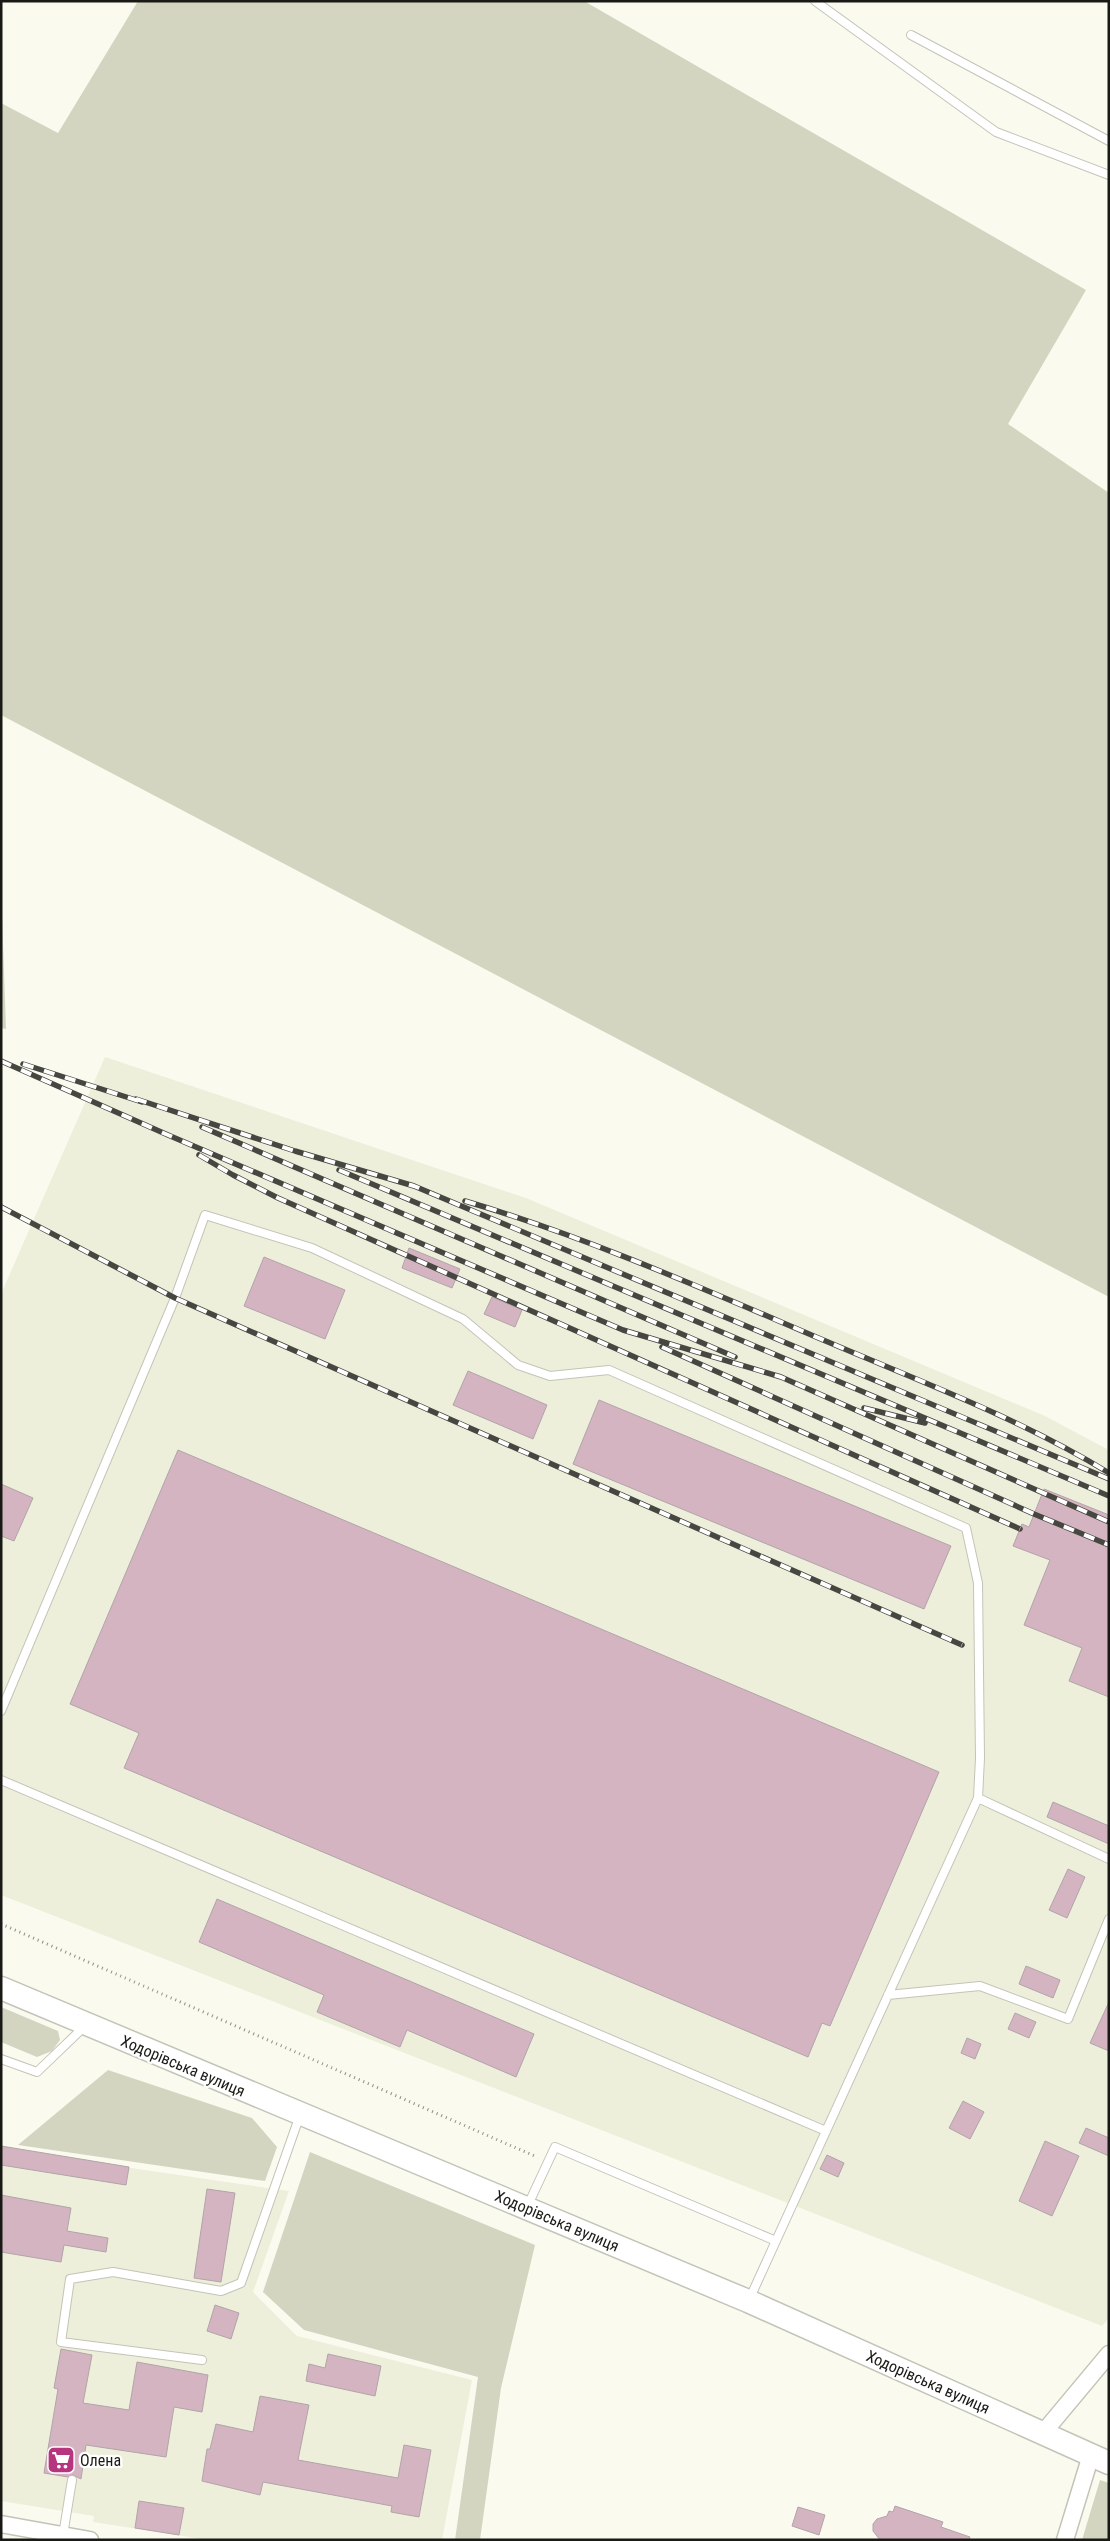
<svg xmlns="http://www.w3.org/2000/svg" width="1110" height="2541" font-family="'Roboto Condensed',sans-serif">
	<rect width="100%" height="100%" fill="#fafbee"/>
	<path fill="#edefdb" d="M105 1057 526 1198 1045 1416 1109 1450V2318L1102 2326 1 1895V1294Z
		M1 2149 289 2191 253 2292 297 2336 472 2380 442 2540H208L93 2522 94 2516 1 2501Z"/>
	<path fill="#d3d5c0" d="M138 1H584L1086 290 1008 424 1109 493V1297L1 715V103L58 133Z
		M1 887 6 1029 1 1028Z
		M1 2007 58 2031 60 2040 52 2051 37 2057 1 2042Z
		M108 2070 252 2118 277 2147 265 2181 18 2145Z
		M310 2152 535 2245 501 2388 480 2540H455L478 2377 304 2330 263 2292Z
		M1100 2480 1109 2483V2540H1082Z"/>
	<path fill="#d5b4c2" stroke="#b1a4a9" d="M409 1248 460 1269 452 1288 402 1268Z
		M264 1257 345 1290 325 1339 244 1306Z
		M492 1297 522 1310 515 1327 484 1314Z
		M468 1371 547 1405 533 1439 453 1405Z
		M599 1400 951 1546 924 1609 573 1464Z
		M178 1450 939 1772 830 2026 822 2023 808 2057 124 1768 139 1733 70 1704Z
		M1 1484 33 1498 14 1541 1 1536Z
		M1044 1489 1109 1515V1697L1069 1681 1082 1648 1024 1625 1050 1560 1013 1546 1022 1524 1029 1527Z
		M1053 1802 1109 1826V1844L1047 1817Z
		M1068 1869 1085 1877 1067 1918 1049 1910Z
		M217 1899 534 2034 516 2077 407 2030 400 2047 317 2012 324 1995 199 1942Z
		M1026 1966 1060 1980 1053 1998 1019 1984Z
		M1109 2002V2051L1090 2043Z
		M1015 2013 1036 2022 1029 2038 1008 2029Z
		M967 2038 981 2044 975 2059 961 2053Z
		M963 2101 984 2112 970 2139 949 2128Z
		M1086 2128 1109 2138V2156L1079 2143Z
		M1045 2141 1079 2156 1052 2216 1019 2201Z
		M1 2146 129 2167 126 2185 1 2165Z
		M827 2155 844 2163 838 2177 820 2169Z
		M207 2189 235 2193 221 2282 194 2278Z
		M1 2195 71 2208 67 2231 108 2238 106 2252 64 2245 61 2262 1 2252Z
		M215 2305 239 2313 231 2339 207 2331Z
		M61 2349 92 2355 83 2403 129 2410 137 2362 208 2375 202 2412 174 2407 166 2457 86 2445 81 2479 73 2475 68 2477 44 2473 58 2389 54 2388Z
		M328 2354 381 2366 375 2396 306 2381 309 2364 325 2368Z
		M260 2396 309 2405 298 2460 398 2478 404 2445 431 2450 419 2517 391 2512 392 2506 263 2482 260 2495 202 2481 207 2449H210L216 2424 253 2432Z
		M139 2501 184 2508 179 2535 135 2528Z
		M895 2506 943 2522 941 2527 970 2537 969 2540H880L873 2531V2524L877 2519 887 2516 889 2511 893 2512Z
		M798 2507 825 2515 819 2535 792 2526Z"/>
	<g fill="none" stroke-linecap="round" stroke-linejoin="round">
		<defs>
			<path id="lane" d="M815 1 996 132 1109 175
				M911 35 1109 141
				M1 1711 175 1298 205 1215 312 1248 463 1319 518 1365 550 1376 609 1370 966 1528 978 1583 980 1758 978 1798 749 2300
				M1 1780 826 2131
				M978 1798 1109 1859
				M888 1995 980 1986 1068 2019 1109 1919
				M1 2059 37 2072 86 2025
				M527 2207 555 2147 776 2241
				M202 2360 61 2342 70 2279 113 2272 221 2291 241 2283 300 2115
				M63 2535 72 2480"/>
			<path id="street" d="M1043 2433 1109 2354
				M1 2524 90 2540
				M1065 2540 1091 2455"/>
			<path id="secondary" d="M1 1988 748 2301 1109 2463"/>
		</defs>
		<use href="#lane" stroke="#c3c4b8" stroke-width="10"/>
		<use href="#street" stroke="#c3c4b8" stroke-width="19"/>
		<use href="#secondary" stroke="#c3c4b8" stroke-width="25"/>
		<path stroke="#8f9087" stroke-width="3" stroke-dasharray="1 4" stroke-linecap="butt" d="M1 1924 537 2157"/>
		<use href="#lane" stroke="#fff" stroke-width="8"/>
		<use href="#street" stroke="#fff" stroke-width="16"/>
		<use href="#secondary" stroke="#fff" stroke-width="22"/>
		<defs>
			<path id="rail" d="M1 1061 168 1135 623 1330 781 1377 1109 1522
				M23 1064 142 1102
				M136 1099 295 1151 414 1186 1109 1479
				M202 1127 735 1357
				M199 1155 233 1175 278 1198 1020 1529
				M339 1170 1109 1496
				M465 1201C590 1238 708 1291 828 1342 922 1382 1021 1419 1109 1473
				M1 1207 175 1298 962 1645
				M662 1347 1034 1514 1109 1545
				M864 1408 925 1423"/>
		</defs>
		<use href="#rail" stroke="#464740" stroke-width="5.5"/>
		<use href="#rail" stroke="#fff" stroke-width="4" stroke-dasharray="11" stroke-linecap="butt"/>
	</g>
	<defs>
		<symbol id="supermarket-square" viewBox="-11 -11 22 22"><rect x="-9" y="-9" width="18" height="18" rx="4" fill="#b7357e" stroke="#fff"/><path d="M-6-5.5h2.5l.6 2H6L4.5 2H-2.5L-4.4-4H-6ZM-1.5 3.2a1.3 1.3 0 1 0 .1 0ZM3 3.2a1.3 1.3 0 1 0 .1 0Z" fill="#fff"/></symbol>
	</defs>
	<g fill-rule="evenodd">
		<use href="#supermarket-square" x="45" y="2444" width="32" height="32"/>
	</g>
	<g text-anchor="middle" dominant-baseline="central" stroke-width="4.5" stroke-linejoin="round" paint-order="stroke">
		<g font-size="16" fill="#191a15" stroke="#fff">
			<text transform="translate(183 2066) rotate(23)">Ходорівська вулиця</text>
			<text transform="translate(557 2221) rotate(23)">Ходорівська вулиця</text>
			<text transform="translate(928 2382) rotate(24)">Ходорівська вулиця</text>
		</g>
		<g font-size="16" fill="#191a15" stroke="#fff" text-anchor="start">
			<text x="80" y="2460">Олена</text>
		</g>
	</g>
	<rect width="1110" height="2541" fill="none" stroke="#191a15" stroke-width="5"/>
</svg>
